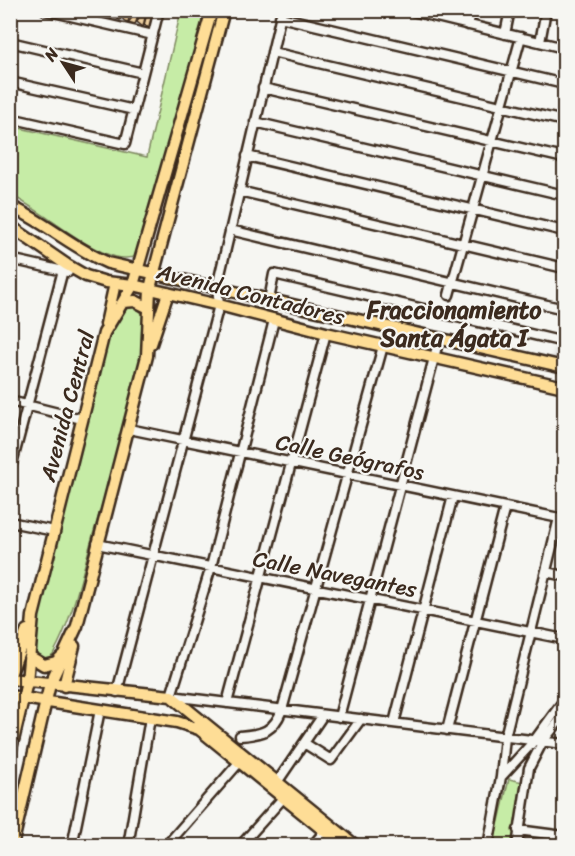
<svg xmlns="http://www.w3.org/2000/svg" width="575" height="856" font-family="Sriracha,sans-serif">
	<defs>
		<filter id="shadow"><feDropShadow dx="-2.5" dy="2.5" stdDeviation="3" flood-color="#0004"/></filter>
	</defs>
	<rect width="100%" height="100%" fill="#f6f6f2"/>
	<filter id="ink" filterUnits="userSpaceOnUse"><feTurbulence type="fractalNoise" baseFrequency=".0167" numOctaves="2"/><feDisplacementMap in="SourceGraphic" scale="12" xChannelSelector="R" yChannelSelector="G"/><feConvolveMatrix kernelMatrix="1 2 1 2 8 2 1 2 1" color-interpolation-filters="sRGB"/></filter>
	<g filter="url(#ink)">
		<path fill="#c6eca6" stroke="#808b62" stroke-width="1.5" d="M181 11H205L140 256C132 258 124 259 116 257 83 248 44 212 11 195V126L147 157Z
			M128 306H134L144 315C147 377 112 468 95 528 82 571 75 614 53 654L47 659H42L36 653 38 601 108 337Z
			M509 779 523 782 513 845 493 846Z"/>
		<path fill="#ebcd9e" stroke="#3b2a1e" stroke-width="1.5" filter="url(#shadow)" d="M85 10H100L91 16 84 15Z
			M109 10 116 11 110 20 106 19Z
			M116 10H124L120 20 115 18Z
			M147 10H154V16L146 14Z
			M135 11 140 13 135 24 128 22 131 12 134 14Z
			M141 12 146 13 143 27 137 22Z
			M122.5 17a4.5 4.5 0 1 1 9 0a4.5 4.5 0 1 1-9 0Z
			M150 16 154 18 149 28 144 25 146 17Z
			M560 347 564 348V359L559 358Z"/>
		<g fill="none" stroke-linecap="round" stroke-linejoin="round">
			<defs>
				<path id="minor" d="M45 10 153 35
					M408 10 564 48
					M280 17 564 84
					M468 25 472 10
					M505 34 510 10
					M10 42 143 73
					M540 42 546 10
					M272 52 564 121
					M10 82 134 110
					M263 88 564 158
					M10 118 125 144 159 10
					M255 122 564 195
					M247 156 564 231
					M239 191 564 268
					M230 230 564 309
					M10 259 68 272
					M449 295 521 37
					M269 300 274 274 564 342
					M274 320 211 567 171 696 564 744
					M10 401 82 419
					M129 429 564 519
					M10 471 63 270
					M10 522 54 531
					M97 544 564 639
					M546 572 564 576
					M117 692 219 305 217 287 282 10
					M227 703 326 333
					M339 717 439 339
					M394 723 453 496
					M447 730 505 507
					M240 736C263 734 273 732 282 710L383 346
					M304 743 331 760 361 719
					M501 777 505 737 559 518
					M278 781 323 715
					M518 830 564 836
					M72 846 100 710
					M128 846 150 718
					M166 846 243 758
					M240 846 284 797
					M312 846 325 831
					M488 846 501 777 534 741 564 700
					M517 846 529 768 543 741 564 715"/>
				<path id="major" d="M10 206C45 222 73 248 108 263L564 367
					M10 226 67 265 86 276 106 282 133 285 219 305 326 333 564 387
					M123 302 135 301 149 308
					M106 324 115 283
					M151 344 168 293
					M29 656 44 665 56 662 62 656
					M10 675 27 630
					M10 679 171 696 356 846
					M64 686 74 646
					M10 696 177 722 199 729 343 846
					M10 753 27 682 33 616 104 333 133 285 212 10
					M12 846 46 701 50 684 77 626 147 356 150 289 154 272 224 10"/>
			</defs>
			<use href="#minor" stroke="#3b2a1e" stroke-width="13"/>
			<use href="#major" stroke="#3b2a1e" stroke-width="15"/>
			<use href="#minor" stroke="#f6f6f2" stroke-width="8"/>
			<use href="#major" stroke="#fedd96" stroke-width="10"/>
		</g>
	</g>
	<g text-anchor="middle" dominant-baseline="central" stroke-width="4.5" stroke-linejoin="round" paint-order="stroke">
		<g font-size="22" fill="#3b2a1e" stroke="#f6f6f2">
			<text transform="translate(251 294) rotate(14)">Avenida Contadores</text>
			<text transform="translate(67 406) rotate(-75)">Avenida Central</text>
			<text transform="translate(350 457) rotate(12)">Calle Geógrafos</text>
			<text transform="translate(335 574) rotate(11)">Calle Navegantes</text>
		</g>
		<g font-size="24" font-weight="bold" fill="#3b2a1e" stroke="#f6f6f2">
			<text x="454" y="310">Fraccionamiento<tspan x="454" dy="28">Santa Ágata I</tspan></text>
		</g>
	</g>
	<rect width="575" height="856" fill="none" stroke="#f6f6f2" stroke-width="36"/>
	<rect x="18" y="18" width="539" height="820" fill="none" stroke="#3b2a1e" stroke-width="2" filter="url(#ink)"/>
	<g transform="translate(63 63) rotate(306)" stroke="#f6f6f2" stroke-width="4.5" paint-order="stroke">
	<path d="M0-4.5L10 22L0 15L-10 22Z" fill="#3b2a1e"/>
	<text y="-9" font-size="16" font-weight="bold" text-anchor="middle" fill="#3b2a1e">N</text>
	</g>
</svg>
